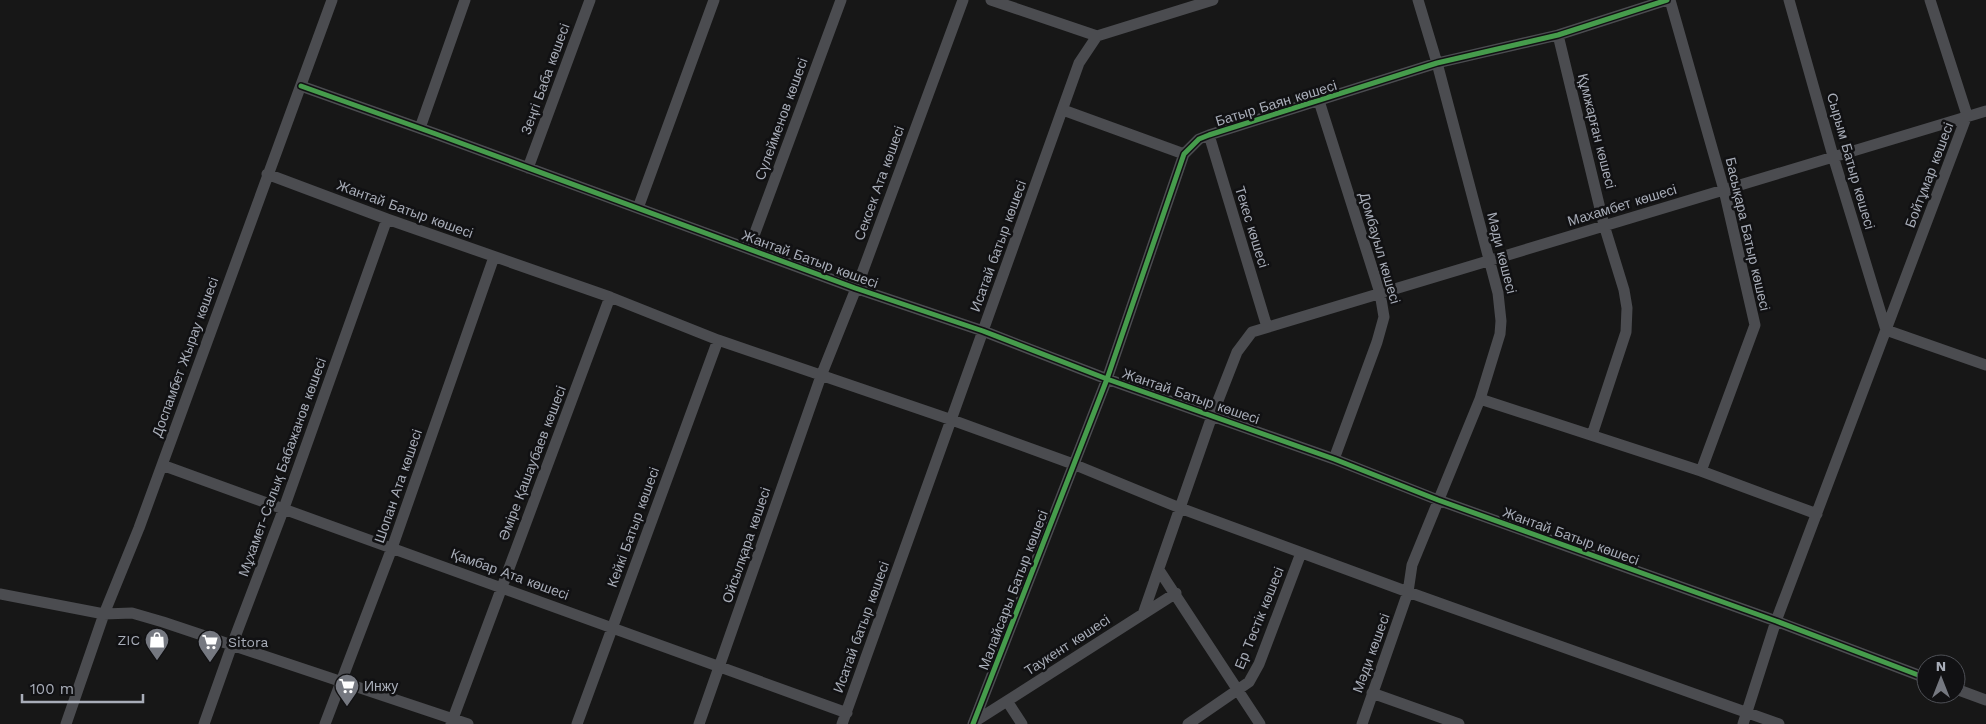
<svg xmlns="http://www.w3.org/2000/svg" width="1986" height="724" font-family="'Work Sans',sans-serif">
	<rect width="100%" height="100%" fill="#171717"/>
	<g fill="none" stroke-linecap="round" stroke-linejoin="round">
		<path stroke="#4b4c50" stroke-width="11" d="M991 0 1097 36
			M1418 0 1437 63 1498 293 1501 321 1500 334 1480 399 1701 471 1817 514
			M1670 0 1724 190 1755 325 1701 471
			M1789 0 1833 156 1886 330
			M1558 35 1604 225 1624 290 1627 308 1626 332 1592 435
			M301 86 436 134 855 288 983 331 1107 379 1334 459 1438 500 1776 621 1926 678
			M1319 101 1380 293 1384 317 1377 342 1334 459
			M1063 110 1184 154
			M420 128 465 0
			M1209 135 1267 327
			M528 168 590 0
			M267 174 387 219 610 297 718 340 952 420 1073 464 1180 508 1408 592 1779 724
			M638 208 714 0
			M749 249 841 0
			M1886 330 1986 365
			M162 465 847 713
			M1159 570 1260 724
			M0 594 104 614 132 613 163 622 468 724
			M1143 614 1212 416 1237 352 1252 332 1986 111
			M1956 689 1986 700
			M1372 693 1459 724
			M1007 701 1022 724
			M974 722 1176 593
			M66 724 104 614 139 528 332 0
			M204 724 232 645 284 508 387 219
			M325 724 392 548 494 257
			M451 724 610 297
			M577 724 718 340
			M699 724 821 376 861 276 963 0
			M842 724 1079 63 1097 36 1213 0
			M973 724 1107 379 1184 154 1199 139 1209 135 1437 63 1558 35 1667 0
			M1188 724 1249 682 1259 664 1301 553
			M1362 724 1408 592 1412 565 1480 399
			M1743 724 1776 621 1967 115 1930 0"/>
		<defs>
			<path id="cycleway" d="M301 86 436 134 855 288 983 331 1107 379 1334 459 1438 500 1776 621 1926 678
				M973 724 1107 379 1184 154 1199 139 1209 135 1437 63 1558 35 1667 0"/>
		</defs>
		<use href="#cycleway" stroke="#111113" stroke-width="8"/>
		<use href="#cycleway" stroke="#469c4c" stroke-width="5"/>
	</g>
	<defs>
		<symbol id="shop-pin" viewBox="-11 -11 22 30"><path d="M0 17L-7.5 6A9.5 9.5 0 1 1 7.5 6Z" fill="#757880" stroke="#111113"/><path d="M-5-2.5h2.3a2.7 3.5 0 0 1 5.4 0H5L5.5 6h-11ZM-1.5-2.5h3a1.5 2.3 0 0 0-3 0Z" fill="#fff"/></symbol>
		<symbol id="supermarket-pin" viewBox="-11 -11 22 30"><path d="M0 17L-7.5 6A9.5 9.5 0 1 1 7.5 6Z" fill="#757880" stroke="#111113"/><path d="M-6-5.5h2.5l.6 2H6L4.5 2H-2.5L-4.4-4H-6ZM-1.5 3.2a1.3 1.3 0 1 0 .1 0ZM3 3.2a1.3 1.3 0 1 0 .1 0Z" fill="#fff"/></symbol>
	</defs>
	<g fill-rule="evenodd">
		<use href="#shop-pin" x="143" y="626" width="28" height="38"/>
		<use href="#supermarket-pin" x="196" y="628" width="28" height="38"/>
		<use href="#supermarket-pin" x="333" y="672" width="28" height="38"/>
	</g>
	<g text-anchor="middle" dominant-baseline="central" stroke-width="5" stroke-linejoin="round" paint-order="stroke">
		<g font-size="14" fill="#a8adb8" stroke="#111113">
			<text transform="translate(545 79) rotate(-70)">Зеңгі Баба көшесі</text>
			<text transform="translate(1276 103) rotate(-17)">Батыр Баян көшесі</text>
			<text transform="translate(781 119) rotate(-70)">Сүлейменов көшесі</text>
			<text transform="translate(1597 131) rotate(76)">Құмжарған көшесі</text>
			<text transform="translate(1851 161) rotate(74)">Сырым Батыр көшесі</text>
			<text transform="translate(1929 175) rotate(-69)">Бойтұмар көшесі</text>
			<text transform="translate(879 183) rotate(-70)">Сексек Ата көшесі</text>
			<text transform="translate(1622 205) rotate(-17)">Махамбет көшесі</text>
			<text transform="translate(405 209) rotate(20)">Жантай Батыр көшесі</text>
			<text transform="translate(1252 227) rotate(73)">Текес көшесі</text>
			<text transform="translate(1748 234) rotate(77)">Басықара Батыр көшесі</text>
			<text transform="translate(998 246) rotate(-70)">Исатай батыр көшесі</text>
			<text transform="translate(1380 248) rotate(74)">Домбауыл көшесі</text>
			<text transform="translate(1502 253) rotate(76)">Мәди көшесі</text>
			<text transform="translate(810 259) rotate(20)">Жантай Батыр көшесі</text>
			<text transform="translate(185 357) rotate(-70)">Доспамбет Жырау көшесі</text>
			<text transform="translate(1191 396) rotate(19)">Жантай Батыр көшесі</text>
			<text transform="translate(532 463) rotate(-69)">Әміре Қашаубаев көшесі</text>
			<text transform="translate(282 467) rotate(-70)">Мұхамет-Салық Бабажанов көшесі</text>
			<text transform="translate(398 486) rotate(-71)">Шопан Ата көшесі</text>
			<text transform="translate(633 527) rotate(-70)">Кейкі Батыр көшесі</text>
			<text transform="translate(1571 536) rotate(20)">Жантай Батыр көшесі</text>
			<text transform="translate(746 545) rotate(-71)">Ойсылқара көшесі</text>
			<text transform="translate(510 574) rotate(20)">Қамбар Ата көшесі</text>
			<text transform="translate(1013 590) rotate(-69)">Малайсары Батыр көшесі</text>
			<text transform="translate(1259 618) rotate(-68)">Ер Төстік көшесі</text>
			<text transform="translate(861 627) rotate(-70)">Исатай батыр көшесі</text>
			<text transform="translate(1067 645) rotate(-33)">Таукент көшесі</text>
			<text transform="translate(1371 653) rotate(-70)">Мәди көшесі</text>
		</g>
		<g font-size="14" fill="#a8adb8" stroke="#111113" text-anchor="start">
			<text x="140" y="640" text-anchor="end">ZIC</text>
			<text x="228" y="642">Sitora</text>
			<text x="364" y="686">Инжу</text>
		</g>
	</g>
	<g transform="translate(1941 679)"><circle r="24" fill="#111113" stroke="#4d4f55"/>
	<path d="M0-4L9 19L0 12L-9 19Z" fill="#757880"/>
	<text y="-8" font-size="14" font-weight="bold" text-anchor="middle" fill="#a8adb8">N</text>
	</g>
	<path d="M22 694v8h121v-8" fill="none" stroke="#a8adb8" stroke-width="2.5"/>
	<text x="30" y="694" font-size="15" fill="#a8adb8" stroke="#111113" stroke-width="4" paint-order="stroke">100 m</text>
</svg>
